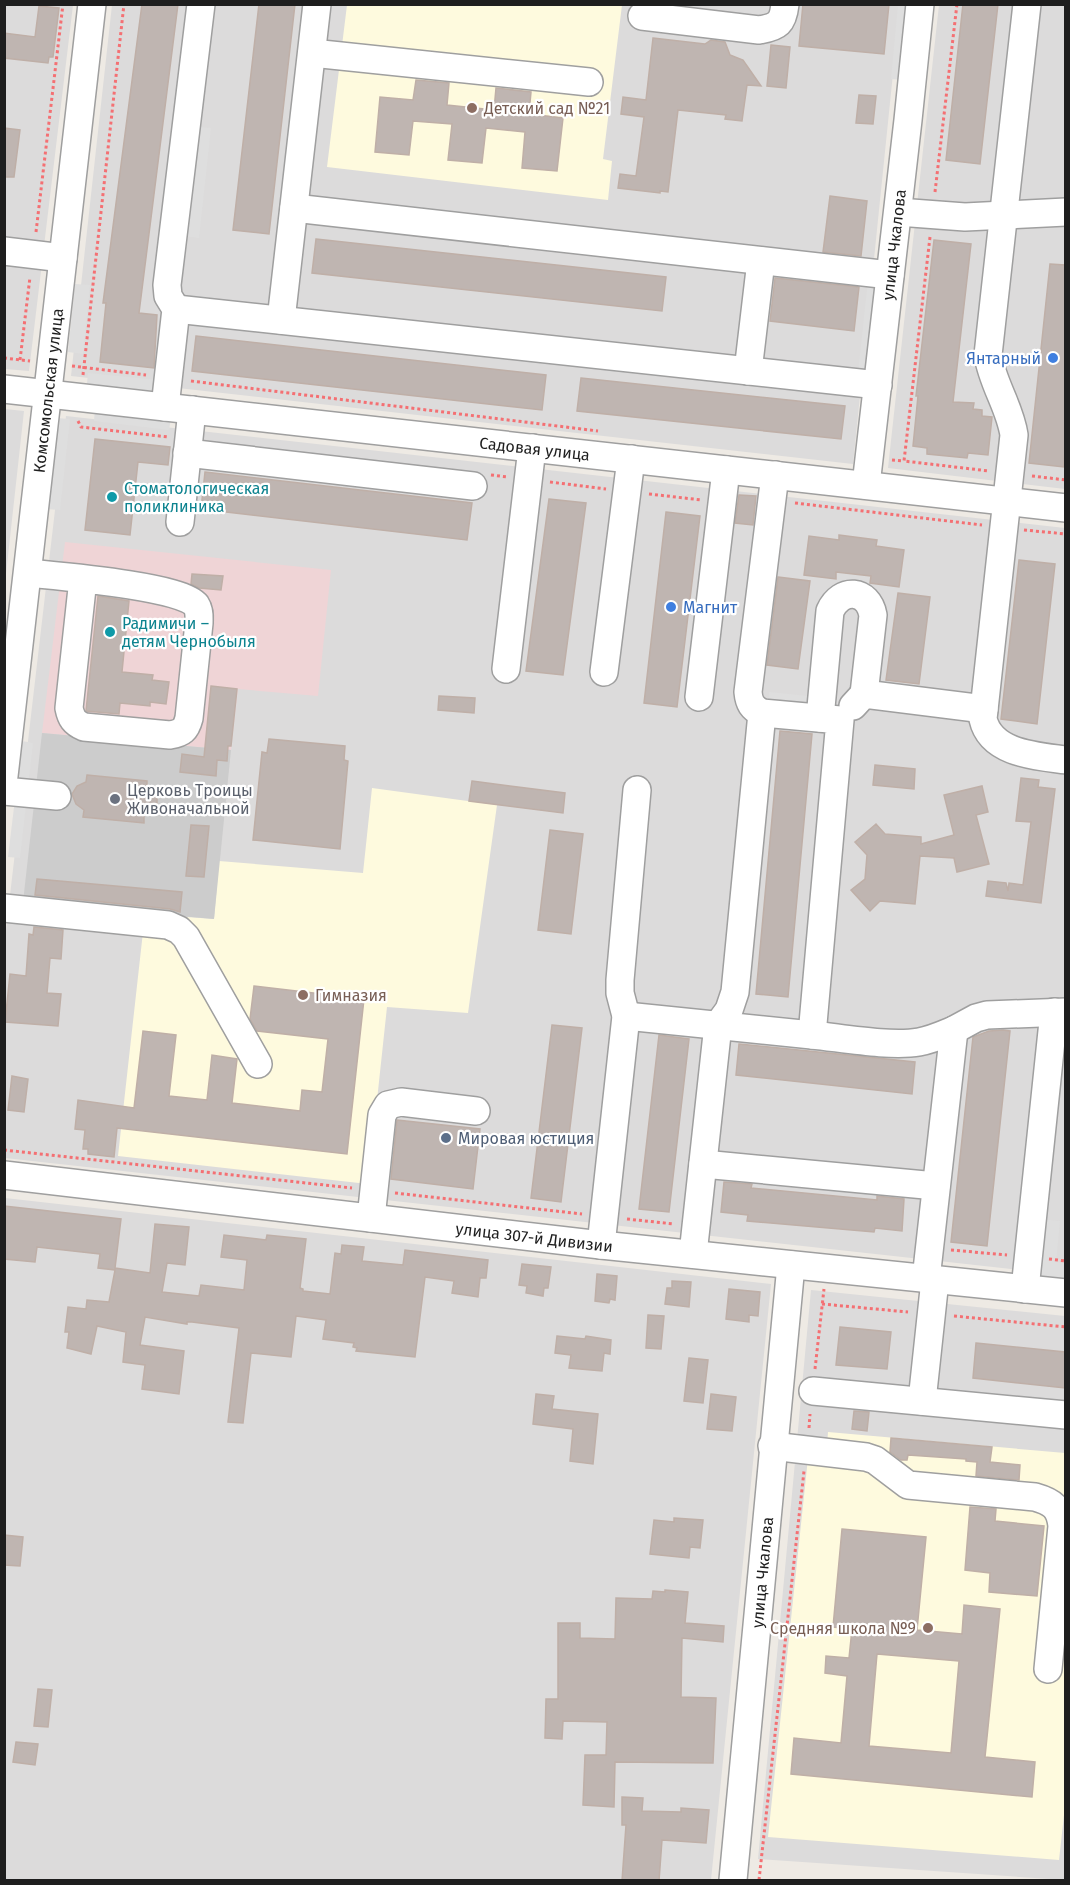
<svg xmlns="http://www.w3.org/2000/svg" width="1070" height="1885" font-family="'Fira Sans',sans-serif">
	<rect width="100%" height="100%" fill="#eeeae4"/>
	<path fill="#dcdbdb" d="M5 5H73L29 371 5 369Z
		M112 5H900L853 464 71 376Z
		M939 5H1065V489L888 468Z
		M5 409 24 411 5 583 4 409Z
		M66 416 1065 528V1275L5 1158V938Z
		M5 1198 771 1284 711 1880H5Z
		M811 1290 1065 1316V1880L758 1859Z"/>
	<path fill="#efd4d6" d="M65 542 331 570 318 696 238 689 231 750 42 733Z"/>
	<path fill="#fefade" d="M347 5H622L603 159 612 161 608 200 327 167Z
		M372 788 497 805 468 1013 387 1007 368 1184 118 1156 145 914 214 919 219 861 363 873Z
		M828 1432 1065 1453 1066 1797 1059 1860 768 1837 808 1458 826 1459Z"/>
	<path fill="#ccc" d="M42 733 231 750 214 919 23 902Z"/>
	<path fill="#dedede" d="M898 5H911L903 80 891 79Z
		M198 127 211 128 199 238 185 236Z
		M868 280 882 282 871 374 858 373Z
		M75 284 90 285 83 354 68 352Z
		M88 373 157 380 156 391 87 384Z
		M95 409 171 418 169 430 94 421Z
		M56 418 70 419 60 510 46 509Z
		M769 692 837 699 835 712 768 706Z
		M22 741 33 743 20 858 8 857Z
		M1039 1219 1060 1221 1056 1262 1065 1263V1280L1034 1277Z"/>
	<path fill="#bfb5b1" stroke="#bfafa7" stroke-width="1.5" fill-rule="evenodd" d="M142 4H178L139 313 157 315 154 368 100 362 106 303H103Z
		M259 4H295L269 234 233 230Z
		M803 4H889L884 54 799 46Z
		M963 4H998L980 164 946 160Z
		M39 6 59 8 53 57H49L48 63 4 58V33L35 37Z
		M653 38 705 44 711 40 725 42 730 55 743 60 761 86 747 85 742 121 725 119 726 115 678 110 668 192 660 191V193L618 188 620 174 636 176 644 117 621 114 623 97 646 100Z
		M771 45 790 47 786 88 767 86Z
		M416 80 449 83 447 105 494 110 496 88 531 92 529 114 563 118 557 171 522 168 525 132 486 128 482 163 448 160 452 124 413 121 409 155 375 152 380 97 413 100Z
		M859 95 876 96 873 124 856 123Z
		M4 128 20 130 14 177H4Z
		M830 196 867 201 861 256 823 252Z
		M316 239 666 277 662 311 312 273Z
		M934 240 971 244 953 402 974 403 973 409 982 410V416L992 417 988 455 968 453 967 458 927 454V448L913 446 918 396H916Z
		M1050 264 1065 265V450L1064 467 1029 463Z
		M775 278 859 287 854 331 770 321Z
		M196 336 546 375 542 410 192 371Z
		M581 378 845 406 841 439 577 411Z
		M95 439 170 447 168 465 138 462 130 535 85 530Z
		M205 472 472 503 467 540 201 509Z
		M739 495 756 496 753 525 735 523Z
		M549 499 586 503 563 675 526 671Z
		M666 512 700 516 677 707 644 703Z
		M839 535 877 540 876 546 904 550 899 587 870 583 871 576 836 572V579L804 575 809 536 839 540Z
		M1019 560 1055 564 1037 724 1001 719Z
		M192 574 223 576 221 590 199 588 191 584Z
		M778 577 810 581 798 669 767 665Z
		M898 593 930 597 919 684 886 680Z
		M98 596 129 601 122 672 153 675 152 680 169 682 166 704 150 702V706L120 703 119 714 86 711Z
		M211 686 237 689 231 746H228L227 761 217 760 216 776 180 772 182 754 204 757Z
		M439 696 475 698 474 713 438 710Z
		M780 731 812 734 788 997 756 994Z
		M269 739 345 746 344 760 348 761 340 849 253 840 262 752 267 753Z
		M875 765 915 769 914 789 873 785Z
		M87 775 147 781V788L157 798V807L144 815V823L83 817 84 810 76 804 72 794 77 786 86 782Z
		M1021 778 1039 780 1038 787 1055 789 1041 903 986 896 988 881 1006 883 1008 891 1009 883 1023 885 1031 822 1016 821Z
		M472 781 565 793 563 813 469 801Z
		M982 786 988 812 976 815 989 864 957 872 954 858 920 856 915 904 880 901 870 911 851 890 865 879 867 855 855 842 876 824 885 834 921 837V844L954 835 944 795Z
		M191 825 209 826 204 877 186 876Z
		M550 830 583 834 571 934 538 930Z
		M37 879 182 892 180 912 170 909 35 895Z
		M34 927 63 930 61 959 50 958 47 993 61 994 58 1026 5 1022 10 974 26 976 29 934 33 935Z
		M254 986 364 999 347 1154 117 1128 114 1157 88 1154V1149H83L85 1130 75 1129 78 1100 134 1108 143 1031 176 1035 169 1096 207 1100 212 1055 237 1059 232 1103 300 1111 302 1090 322 1092 328 1039 257 1031 250 1019Z
		M552 1025 582 1028 561 1202 531 1198Z
		M1003 1030 1010 1031 987 1246 951 1242 973 1037 989 1031Z
		M659 1035 689 1039 669 1212 639 1209Z
		M739 1044 915 1062 912 1094 736 1075Z
		M12 1076 28 1079 24 1112 8 1110Z
		M397 1120 480 1129 473 1189 391 1179Z
		M724 1182 752 1184 751 1188 877 1200V1196L904 1199 902 1231 875 1228 874 1232 747 1221 748 1215 721 1212Z
		M4 1206 121 1219 115 1268 150 1273 155 1224 189 1227 185 1265 167 1263 162 1292 199 1296 201 1285 244 1290 247 1260 221 1257 224 1235 266 1240 267 1235 306 1239 300 1288 303 1289V1291L330 1294 335 1253 341 1254 342 1245 364 1247 362 1261 403 1265 405 1250 488 1260 486 1278H480L478 1297 452 1293 454 1281 425 1277 415 1357 356 1351 357 1348 353 1347 354 1343 323 1339 326 1320 296 1316 291 1357 251 1353 243 1423 228 1422 239 1328 192 1322H187V1324L145 1317 140 1345 184 1351 179 1394 142 1389 145 1365 123 1362 126 1332 97 1326 91 1354 67 1348 69 1332H65L68 1307 86 1309 87 1300 109 1302 115 1270 98 1268 100 1254 37 1247 35 1262 4 1259Z
		M522 1264 551 1267 548 1288H544L543 1296 526 1293 527 1286 519 1285Z
		M597 1274 617 1276 615 1300 610 1299 609 1303 595 1301Z
		M672 1281 691 1282 689 1307 665 1304 667 1288H672Z
		M729 1289 760 1292 758 1316 749 1315V1322L726 1319Z
		M648 1315 664 1316 661 1349 646 1348Z
		M840 1327 891 1332 887 1369 836 1365Z
		M557 1336 585 1339 586 1336 611 1340 610 1354 604 1353 602 1371 569 1368 571 1355 555 1353Z
		M976 1343 1065 1352V1388L973 1378Z
		M689 1358 708 1360 703 1403 684 1401Z
		M536 1394 554 1396 552 1409 598 1414 593 1464 570 1461 573 1429 533 1424Z
		M711 1394 736 1397 732 1431 707 1429Z
		M854 1411 869 1412 867 1431 852 1429Z
		M891 1438 992 1447 990 1462 1020 1465 1019 1480 976 1476 977 1462 966 1461V1459L908 1455 907 1460H901L890 1452Z
		M970 1507 996 1509 995 1521 1044 1526 1037 1596 989 1592 990 1573 965 1570Z
		M674 1518 703 1520 700 1548 690 1547 689 1558 650 1554 654 1520 674 1522Z
		M842 1529 926 1537 917 1630 962 1634 964 1605 1000 1609 985 1757 1035 1762 1032 1797 791 1774 794 1738 841 1743 847 1676 825 1673 826 1656 849 1658 852 1629 833 1627ZM877 1654 959 1661 951 1753 869 1746Z
		M4 1535 23 1537 20 1566 4 1565Z
		M665 1590 688 1592 685 1623 724 1626 723 1642 682 1638 681 1697 716 1698 713 1763 615 1762 614 1807 583 1805 585 1755H606L607 1722 563 1721 562 1739 545 1738 546 1699H558V1623H580V1638L615 1639 616 1598 652 1599 653 1591 665 1592Z
		M38 1689 52 1690 48 1727 34 1726Z
		M16 1742 38 1744 35 1765 13 1762Z
		M622 1797 643 1798 642 1811 681 1812V1808L709 1810 706 1843 662 1840 659 1881H622L626 1825H622Z"/>
	<g fill="none" stroke-linecap="round" stroke-linejoin="round">
		<defs>
			<g id="minor">
				<path d="M1027 4 988 355C992 383 1010 407 1014 435L983 719C991 754 1037 756 1066 760"/>
				<path d="M642 16 759 30C778 27 783 23 785 4"/>
				<path d="M312 53 589 82"/>
				<path d="M294 208 890 275"/>
				<path d="M898 212 965 217 1066 212"/>
				<path d="M4 251 63 258"/>
				<path d="M176 309 878 385"/>
				<path d="M281 320 317 4"/>
				<path d="M748 371 761 261"/>
				<path id="s1" d="M4 389 1066 508"/>
				<path d="M165 407 176 309 168 296 167 285 201 4"/>
				<path d="M187 453 473 486"/>
				<path d="M775 475 748 692C749 703 752 708 762 713L840 720 812 1035C842 1038 890 1047 919 1042 931 1040 942 1035 954 1030L926 1279"/>
				<path id="s2" d="M866 485 908 120 920 4"/>
				<path d="M180 522 192 410"/>
				<path d="M28 573C56 576 182 586 196 605 200 611 199 617 199 623L189 718C186 730 182 733 170 735L84 727C74 723 71 718 69 708L83 579"/>
				<path d="M506 669 532 448"/>
				<path d="M604 672 631 459"/>
				<path d="M699 697 726 470"/>
				<path d="M853 706 864 694 984 709"/>
				<path d="M820 718 830 611C841 587 868 589 873 615L864 694"/>
				<path id="s3" d="M4 776 92 4"/>
				<path d="M4 791 57 796"/>
				<path d="M4 908 168 925 179 930 186 937 258 1064"/>
				<path d="M626 1016 812 1035"/>
				<path d="M954 1030 976 1018 987 1015 1066 1012"/>
				<path d="M703 1164 936 1186"/>
				<path id="s4" d="M4 1175 601 1245 1066 1293"/>
				<path d="M371 1218 382 1115 388 1105 401 1102 476 1111"/>
				<path d="M601 1245 626 1016 620 993V980L637 790"/>
				<path d="M693 1254 718 1025 729 1010 735 992 762 713"/>
				<path d="M1025 1289 1054 1012"/>
				<path d="M813 1391 1066 1415"/>
				<path d="M922 1401 935 1280"/>
				<path d="M772 1446 866 1457 875 1460 908 1485 1035 1497C1053 1502 1060 1508 1062 1526L1048 1669"/>
				<path id="s5" d="M733 1880 791 1265"/>
			</g>
		</defs>
		<use href="#minor" stroke="#9f9f9f" stroke-width="30"/>
		<path stroke="#f47073" stroke-width="3" stroke-dasharray="3 3" stroke-linecap="butt" d="M935 192 957 4
			M36 232 63 4
			M930 237 904 461 989 471
			M4 358 30 361
			M20 360 30 277
			M72 366 146 375
			M83 375 124 4
			M191 381 598 431
			M78 421 81 427 168 437
			M892 460 904 461
			M491 475 508 477
			M1032 476 1066 480
			M550 482 606 489
			M649 494 702 500
			M795 503 982 525
			M1024 530 1066 534
			M4 1150 352 1188
			M395 1193 582 1214
			M627 1219 674 1224
			M951 1250 1007 1255
			M1049 1259 1066 1261
			M822 1304 908 1312
			M954 1316 1066 1327
			M815 1369 824 1289
			M809 1428 810 1414
			M759 1880 804 1471"/>
		<use href="#minor" stroke="#fff" stroke-width="27"/>
	</g>
	<g fill="#8d6e63" stroke="#fff" stroke-width="2">
		<circle cx="472" cy="108" r="6"/>
		<circle cx="303" cy="995" r="6"/>
		<circle cx="928" cy="1628" r="6"/>
	</g>
	<g fill="#3f7fe0" stroke="#fff" stroke-width="2">
		<circle cx="1053" cy="358" r="6"/>
		<circle cx="671" cy="607" r="6"/>
	</g>
	<g fill="#0f9aa8" stroke="#fff" stroke-width="2">
		<circle cx="112" cy="497" r="6"/>
		<circle cx="110" cy="632" r="6"/>
	</g>
	<circle fill="#6b7280" stroke="#fff" stroke-width="2" cx="115" cy="799" r="6"/>
	<circle fill="#5c6f8a" stroke="#fff" stroke-width="2" cx="446" cy="1138" r="6"/>
	<g text-anchor="middle" dominant-baseline="central" stroke-width="4.5" stroke-linejoin="round" paint-order="stroke">
		<g font-size="16" fill="#785e54" stroke="#fff" text-anchor="start">
			<text x="484" y="108">Детский сад №21</text>
			<text x="315" y="995">Гимназия</text>
			<text x="916" y="1628" text-anchor="end">Средняя школа №9</text>
		</g>
		<g font-size="16" fill="#1e1e1e" stroke="#fff">
			<text stroke="none"><textPath href="#s2" startOffset="242">улица Чкалова</textPath></text>
			<text stroke="none"><textPath href="#s3" startOffset="388">Комсомольская улица</textPath></text>
			<text stroke="none"><textPath href="#s1" startOffset="534">Садовая улица</textPath></text>
			<text stroke="none"><textPath href="#s4" startOffset="534">улица 307-й Дивизии</textPath></text>
			<text stroke="none"><textPath href="#s5" startOffset="309">улица Чкалова</textPath></text>
		</g>
		<g font-size="16" fill="#366cbe" stroke="#fff" text-anchor="end">
			<text x="1041" y="358">Янтарный</text>
			<text x="683" y="607" text-anchor="start">Магнит</text>
		</g>
		<g font-size="16" fill="#0d838f" stroke="#fff" text-anchor="start">
			<text x="124" y="488">Стоматологическая<tspan x="124" dy="18">поликлиника</tspan></text>
			<text x="122" y="623">Радимичи –<tspan x="122" dy="18">детям Чернобыля</tspan></text>
		</g>
		<g font-size="16" fill="#5b616d" stroke="#fff" text-anchor="start">
			<text x="127" y="790">Церковь Троицы<tspan x="127" dy="18">Живоначальной</tspan></text>
		</g>
		<g font-size="16" fill="#4e5e75" stroke="#fff" text-anchor="start">
			<text x="458" y="1138">Мировая юстиция</text>
		</g>
	</g>
	<rect width="1070" height="1885" fill="none" stroke="#1e1e1e" stroke-width="12"/>
</svg>
